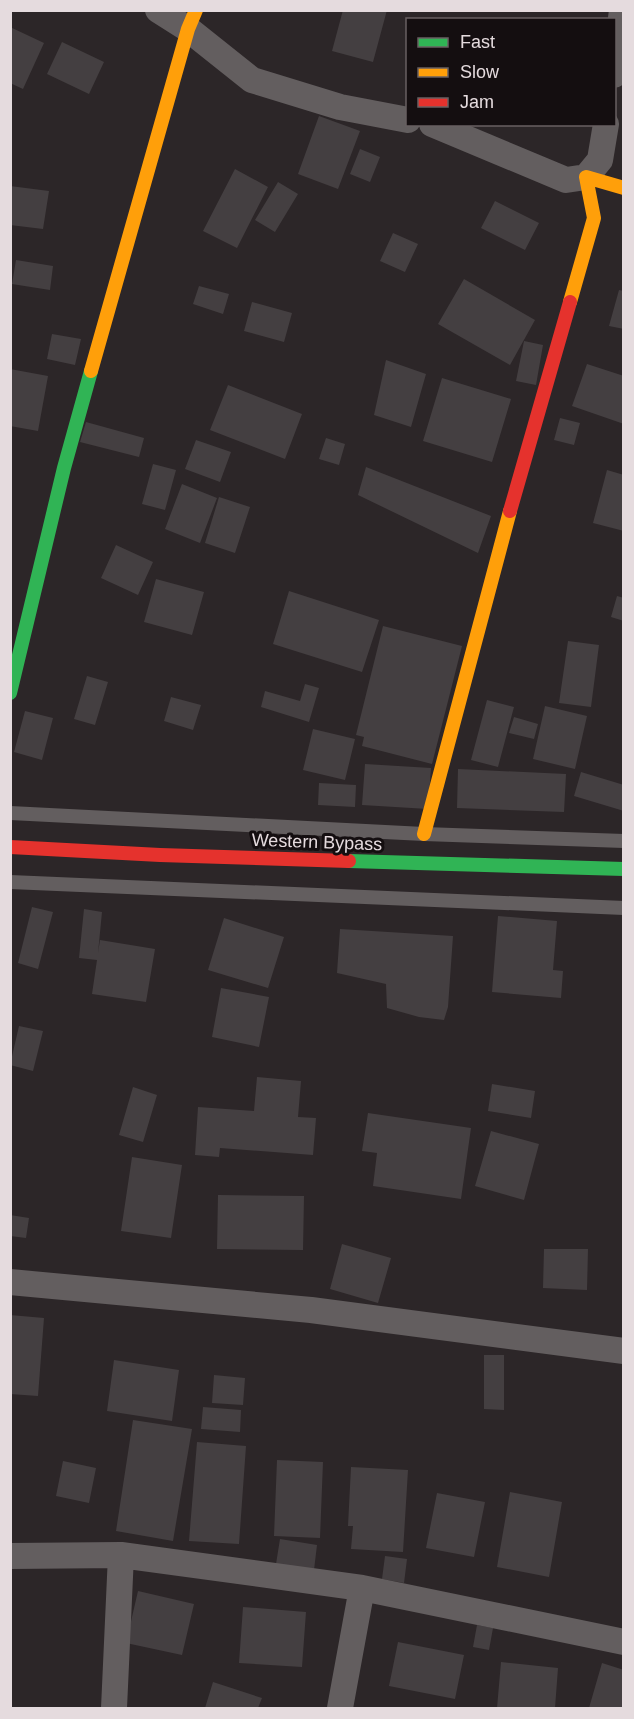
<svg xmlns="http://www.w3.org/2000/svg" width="634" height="1719" font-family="Helvetica,sans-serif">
	<rect width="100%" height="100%" fill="#2c2628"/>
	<path fill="#443f41" d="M343 10H387L373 62 332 51Z
		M10 27 44 43 23 89 10 83Z
		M62 42 104 62 89 94 47 74Z
		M319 116 360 131 338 189 298 174Z
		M360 149 380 157 370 182 350 174Z
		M235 169 268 187 237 248 203 231Z
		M278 182 298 194 275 232 255 220Z
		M10 186 49 191 43 229 10 225Z
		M495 201 539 223 525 250 481 228Z
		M393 233 418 244 405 272 380 261Z
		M16 260 53 266 50 290 12 284Z
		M464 279 535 320 510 365 438 324Z
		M199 286 229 294 223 314 193 304Z
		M619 290 624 291V329L609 326Z
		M252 302 292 313 284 342 244 331Z
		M52 334 81 339 75 365 47 359Z
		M524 341 543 345 536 385 516 381Z
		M386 360 426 374 411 427 374 415Z
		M587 364 624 376V424L572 406Z
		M10 369 48 376 38 431 10 426Z
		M442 378 511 399 492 462 423 441Z
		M228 385 302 414 285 459 210 430Z
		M560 418 580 423 574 445 554 440Z
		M86 422 144 438 139 457 80 442Z
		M326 438 345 444 339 465 319 459Z
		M196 440 231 452 220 482 185 469Z
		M153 464 176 470 165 510 142 504Z
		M366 467 491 516 478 553 358 495Z
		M607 470 624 475V531L593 523Z
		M182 484 217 498 200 543 165 529Z
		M219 497 250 507 235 553 205 543Z
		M116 545 153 562 138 595 101 578Z
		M156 579 204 592 192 635 144 622Z
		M289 591 379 620 362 672 273 644Z
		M617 596 624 598V621L611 617Z
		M383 626 462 646 432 764 362 746 364 737 356 735Z
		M568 641 599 645 591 707 559 703Z
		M87 676 108 682 95 725 74 719Z
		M305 684 319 688 309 722 261 707 265 691 300 701Z
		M171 697 201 705 193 730 164 721Z
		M487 700 514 707 498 767 471 760Z
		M545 706 587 716 575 769 533 759Z
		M25 711 53 718 42 760 14 752Z
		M514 717 538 724 534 739 509 733Z
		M313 729 355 739 345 780 303 770Z
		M365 764 431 768 428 809 362 805Z
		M458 769 566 774 564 812 457 808Z
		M581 772 624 785V811L574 796Z
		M319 783 356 785 355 807 318 805Z
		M32 907 53 912 38 969 18 963Z
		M84 909 102 912 98 953 100 940 155 949 146 1002 92 994 97 960 79 958Z
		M498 916 557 921 553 970 563 971 561 998 492 992Z
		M224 918 284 937 268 988 208 970Z
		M340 929 453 936 448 1007 444 1020 419 1017 387 1008 386 984 337 973Z
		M221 988 269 997 259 1047 212 1037Z
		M19 1026 43 1031 33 1071 10 1065Z
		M257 1077 301 1081 298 1117 316 1118 313 1155 220 1148 219 1157 195 1155 198 1107 254 1111Z
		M492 1084 535 1091 531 1118 488 1111Z
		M133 1087 157 1095 143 1142 119 1135Z
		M368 1113 471 1128 461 1199 373 1186 377 1153 362 1151Z
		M491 1131 539 1144 524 1200 475 1186Z
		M132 1157 182 1165 171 1238 121 1231Z
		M218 1195 304 1196 303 1250 217 1249Z
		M10 1215 29 1218 26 1238 10 1236Z
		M342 1244 391 1258 378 1303 330 1289Z
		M544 1249H588L587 1290 543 1288Z
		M10 1315 44 1318 38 1396 10 1394Z
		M484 1355H504V1410L484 1409Z
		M114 1360 179 1370 172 1421 107 1411Z
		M214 1375 245 1378 243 1405 212 1403Z
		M203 1407 241 1410 240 1432 201 1429Z
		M133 1420 192 1429 173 1541 116 1531Z
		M197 1442 246 1446 239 1544 189 1541Z
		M277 1460 323 1462 320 1538 274 1536Z
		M63 1461 96 1468 89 1503 56 1496Z
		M351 1467 408 1470 403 1552 351 1549 353 1526H348Z
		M510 1492 562 1502 549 1577 497 1567Z
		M437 1493 485 1502 474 1557 426 1548Z
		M280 1539 317 1545 314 1570 276 1564Z
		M385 1556 407 1559 404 1583 382 1579Z
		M138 1591 194 1604 182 1655 126 1643Z
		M243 1607 306 1612 302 1667 239 1663Z
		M477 1625 493 1628 489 1650 473 1647Z
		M398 1642 464 1655 455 1699 389 1686Z
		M501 1662 558 1668 555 1708H497Z
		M602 1663 624 1670V1708H589Z
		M213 1682 262 1698 258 1708H205Z"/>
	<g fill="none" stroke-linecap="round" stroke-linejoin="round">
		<path stroke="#635e5f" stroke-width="14" d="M10 813 424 834 624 841
			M10 882 624 908"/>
		<path stroke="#635e5f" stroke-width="26" d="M158 10 188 29 252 80 340 107 408 120
			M614 75 622 10
			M432 124 566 180 586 177 600 160 606 124
			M10 1282 311 1310 624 1351
			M10 1556 121 1555 362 1588 624 1642
			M114 1708 121 1555
			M340 1708 362 1588"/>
		<path stroke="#30b455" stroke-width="14" d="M10 693 64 468 91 371
			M349 861 624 869"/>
		<path stroke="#ff9f0a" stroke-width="14" d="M570 302 594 218 586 177 624 188
			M91 371 188 29 196 10
			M424 834 510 511"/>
		<path stroke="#e5322d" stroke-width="14" d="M510 511 570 302
			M10 847 160 855 349 861"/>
	</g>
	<g text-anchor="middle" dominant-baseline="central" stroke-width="6" stroke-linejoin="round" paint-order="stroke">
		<g font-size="18" fill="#e5dbde" stroke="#140e10">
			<text transform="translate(317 842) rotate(2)">Western Bypass</text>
		</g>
	</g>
	<rect width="634" height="1719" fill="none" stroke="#e5dbde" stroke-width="24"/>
	<rect x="406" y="18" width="210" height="108" fill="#140e10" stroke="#686062" stroke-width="1.5"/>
	<rect x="418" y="38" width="30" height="9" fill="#30b455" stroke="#686062" stroke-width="1.5"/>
	<text x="460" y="48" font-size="18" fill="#e5dbde">Fast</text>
	<rect x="418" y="68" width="30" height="9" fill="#ff9f0a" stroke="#686062" stroke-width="1.5"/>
	<text x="460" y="78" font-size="18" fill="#e5dbde">Slow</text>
	<rect x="418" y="98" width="30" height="9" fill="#e5322d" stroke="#686062" stroke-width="1.5"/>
	<text x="460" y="108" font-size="18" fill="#e5dbde">Jam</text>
</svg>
